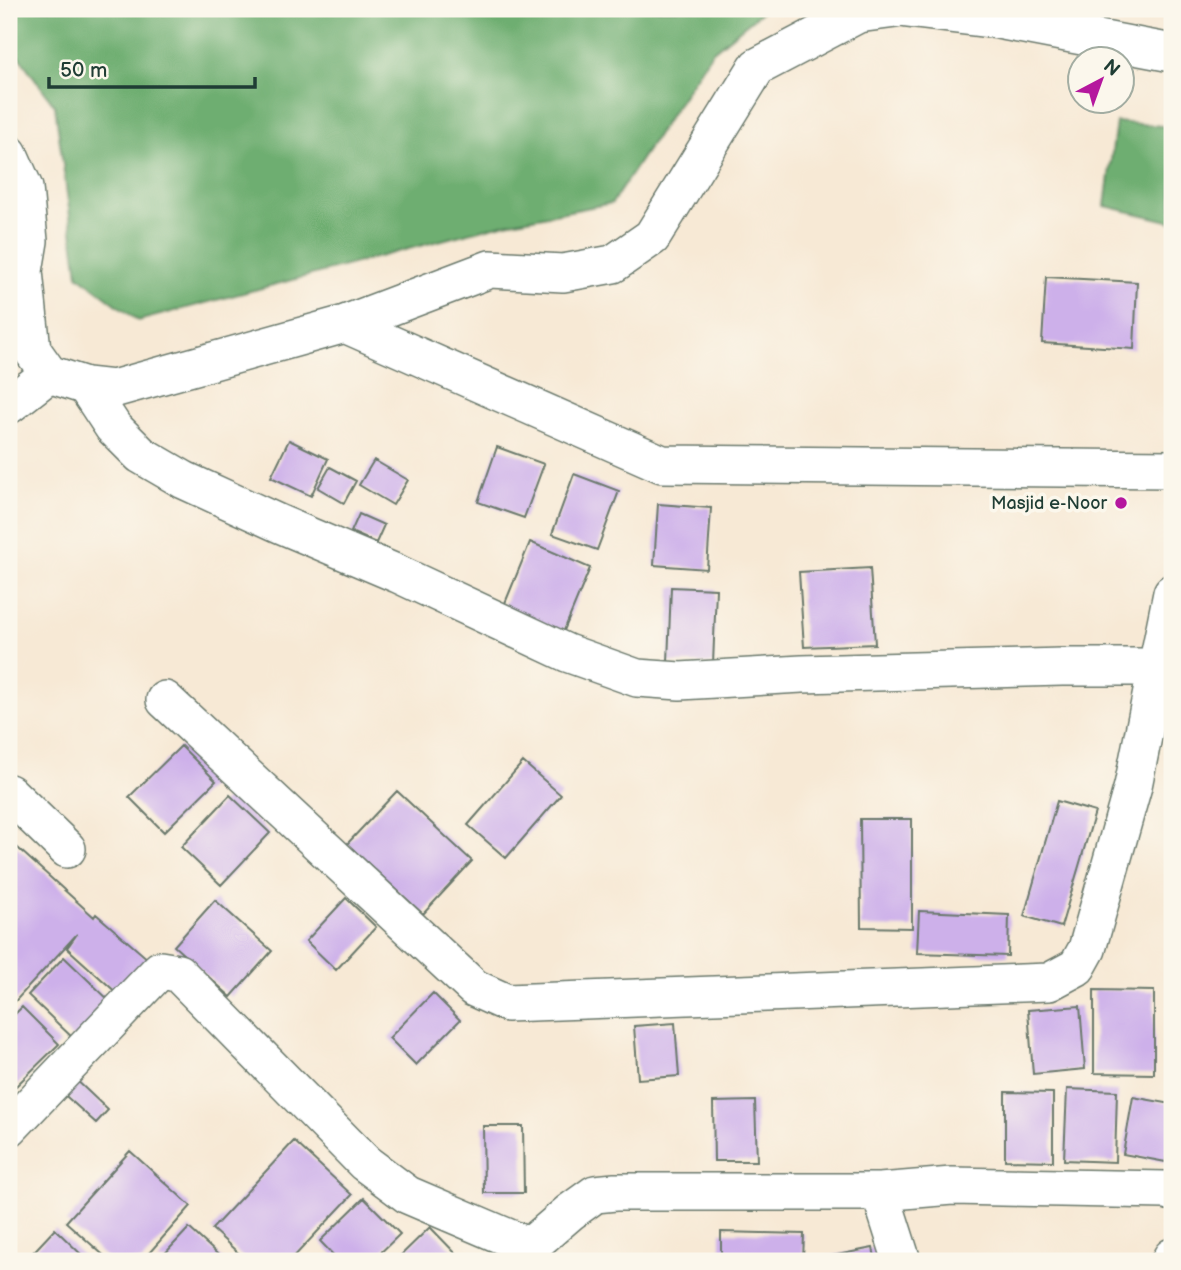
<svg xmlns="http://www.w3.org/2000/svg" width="1181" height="1270" font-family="'Balsamiq Sans',sans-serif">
	<rect width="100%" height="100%" fill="#fbf7ec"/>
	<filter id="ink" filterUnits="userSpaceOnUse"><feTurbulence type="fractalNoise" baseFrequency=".0143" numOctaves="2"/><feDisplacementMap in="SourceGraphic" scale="14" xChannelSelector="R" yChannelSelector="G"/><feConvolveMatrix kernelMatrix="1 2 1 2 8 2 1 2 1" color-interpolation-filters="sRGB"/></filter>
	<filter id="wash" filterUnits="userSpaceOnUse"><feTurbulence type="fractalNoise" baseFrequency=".00686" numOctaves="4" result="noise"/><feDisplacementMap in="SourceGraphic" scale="28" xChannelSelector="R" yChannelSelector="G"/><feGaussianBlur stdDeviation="1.57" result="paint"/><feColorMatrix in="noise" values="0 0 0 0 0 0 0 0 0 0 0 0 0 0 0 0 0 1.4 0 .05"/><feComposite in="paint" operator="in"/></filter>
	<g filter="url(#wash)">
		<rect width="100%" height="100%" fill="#f7e9d5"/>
		<path fill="#6eae71" stroke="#467652" stroke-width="2" d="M9 9H765L712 52 612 203 506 223 138 321 78 275 55 106 9 43Z
			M1116 122 1172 127V222L1105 206Z"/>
		<g id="blocks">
			<path fill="#cdb0ea" d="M1046 277 1137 282 1134 349 1042 343Z
				M289 440 328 459 311 496 271 477Z
				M497 447 544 464 524 518 478 502Z
				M374 460 408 480 393 505 359 485Z
				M330 467 356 481 344 503 318 488Z
				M574 474 619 491 597 550 552 534Z
				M658 504 711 508 707 569 654 565Z
				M359 514 384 525 376 543 351 532Z
				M530 542 590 568 563 633 503 608Z
				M870 568 875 644 804 647 799 572Z
				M671 587 716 589 713 664 668 662Z
				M181 746 216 781 164 832 129 797Z
				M523 762 561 795 506 858 468 825Z
				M397 791 472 861 423 914 347 844Z
				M230 795 270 833 221 885 181 847Z
				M1057 801 1095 812 1061 927 1024 916Z
				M860 819H912V928L861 927Z
				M9 840 94 917 96 914 149 960 118 994 67 948 77 934 9 1008Z
				M346 898 376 927 336 970 306 941Z
				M215 900 272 951 231 997 174 946Z
				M919 911 1009 915 1008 956 917 953Z
				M64 957 112 1003 76 1041 28 995Z
				M1094 990 1154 991V1074L1094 1073Z
				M433 993 460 1020 416 1065 389 1038Z
				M1080 1006 1085 1069 1033 1074 1028 1010Z
				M22 1007 59 1044 16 1086 9 1078V1020Z
				M675 1023 679 1076 638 1079 634 1026Z
				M71 1075 108 1110 96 1123 58 1089Z
				M1067 1089 1117 1091 1115 1162 1064 1160Z
				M1005 1092 1053 1093V1161L1005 1160Z
				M1133 1097 1172 1104V1129L1166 1162 1123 1154Z
				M755 1101 757 1161H714L713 1102Z
				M483 1126H523L524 1193H484Z
				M294 1141 352 1195 290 1261H247L212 1229Z
				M130 1151 191 1206 142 1261H110L66 1222Z
				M364 1198 400 1234 372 1261H339L320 1241Z
				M430 1227 463 1261H395Z
				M189 1228 225 1261H158Z
				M55 1229 88 1261H25Z
				M721 1232 804 1234 803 1261H721Z
				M873 1248 876 1261H811V1260Z"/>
		</g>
	</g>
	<g filter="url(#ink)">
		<use href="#blocks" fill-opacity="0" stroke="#6b796c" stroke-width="2"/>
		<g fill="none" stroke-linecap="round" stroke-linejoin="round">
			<defs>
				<path id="minor" d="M907 9 998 20 1172 53
					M9 154 24 188 29 241 24 271 32 350 49 374 86 386 113 389 345 324 490 269 563 273 613 264 652 237 757 67 858 14 896 9
					M345 324 662 464 1172 469
					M86 386 113 427 141 455 184 480 280 524 398 574 567 653 637 678 680 681 802 674 1062 667H1157
					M9 405 49 374
					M165 700 474 988 507 1003 1049 982 1077 967 1087 949 1133 786 1172 593
					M9 793 67 849
					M9 1128 160 970 178 973 365 1163 408 1195 530 1247
					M880 1192 902 1261
					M513 1261 570 1212 595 1194 615 1192H880L952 1186 1166 1190 1172 1192
					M1170 1261 1172 1257"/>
			</defs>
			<use href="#minor" stroke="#6b796c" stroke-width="40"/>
			<use href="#minor" stroke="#fff" stroke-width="37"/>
		</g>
	</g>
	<circle fill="#b5179e" stroke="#fbf7ec" stroke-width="2.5" cx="1121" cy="503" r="7"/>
	<g text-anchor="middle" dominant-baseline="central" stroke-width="7" stroke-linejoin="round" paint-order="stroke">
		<g font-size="18" fill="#1f3d34" stroke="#fbf7ec" text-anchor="end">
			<text x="1107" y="503">Masjid e-Noor</text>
		</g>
	</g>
	<rect width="1181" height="1270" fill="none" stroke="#fbf7ec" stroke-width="35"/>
	<g transform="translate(1101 80) rotate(41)"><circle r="33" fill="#fbf7ec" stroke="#a3ada2" stroke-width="2"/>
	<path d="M0-5L12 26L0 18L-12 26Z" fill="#b5179e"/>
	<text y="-10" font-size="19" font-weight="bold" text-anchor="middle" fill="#1f3d34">N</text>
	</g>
	<path d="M49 77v10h206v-10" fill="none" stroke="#1f3d34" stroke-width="3.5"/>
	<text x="60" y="77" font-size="21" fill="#1f3d34" stroke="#fbf7ec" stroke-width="5" paint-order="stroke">50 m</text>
</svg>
